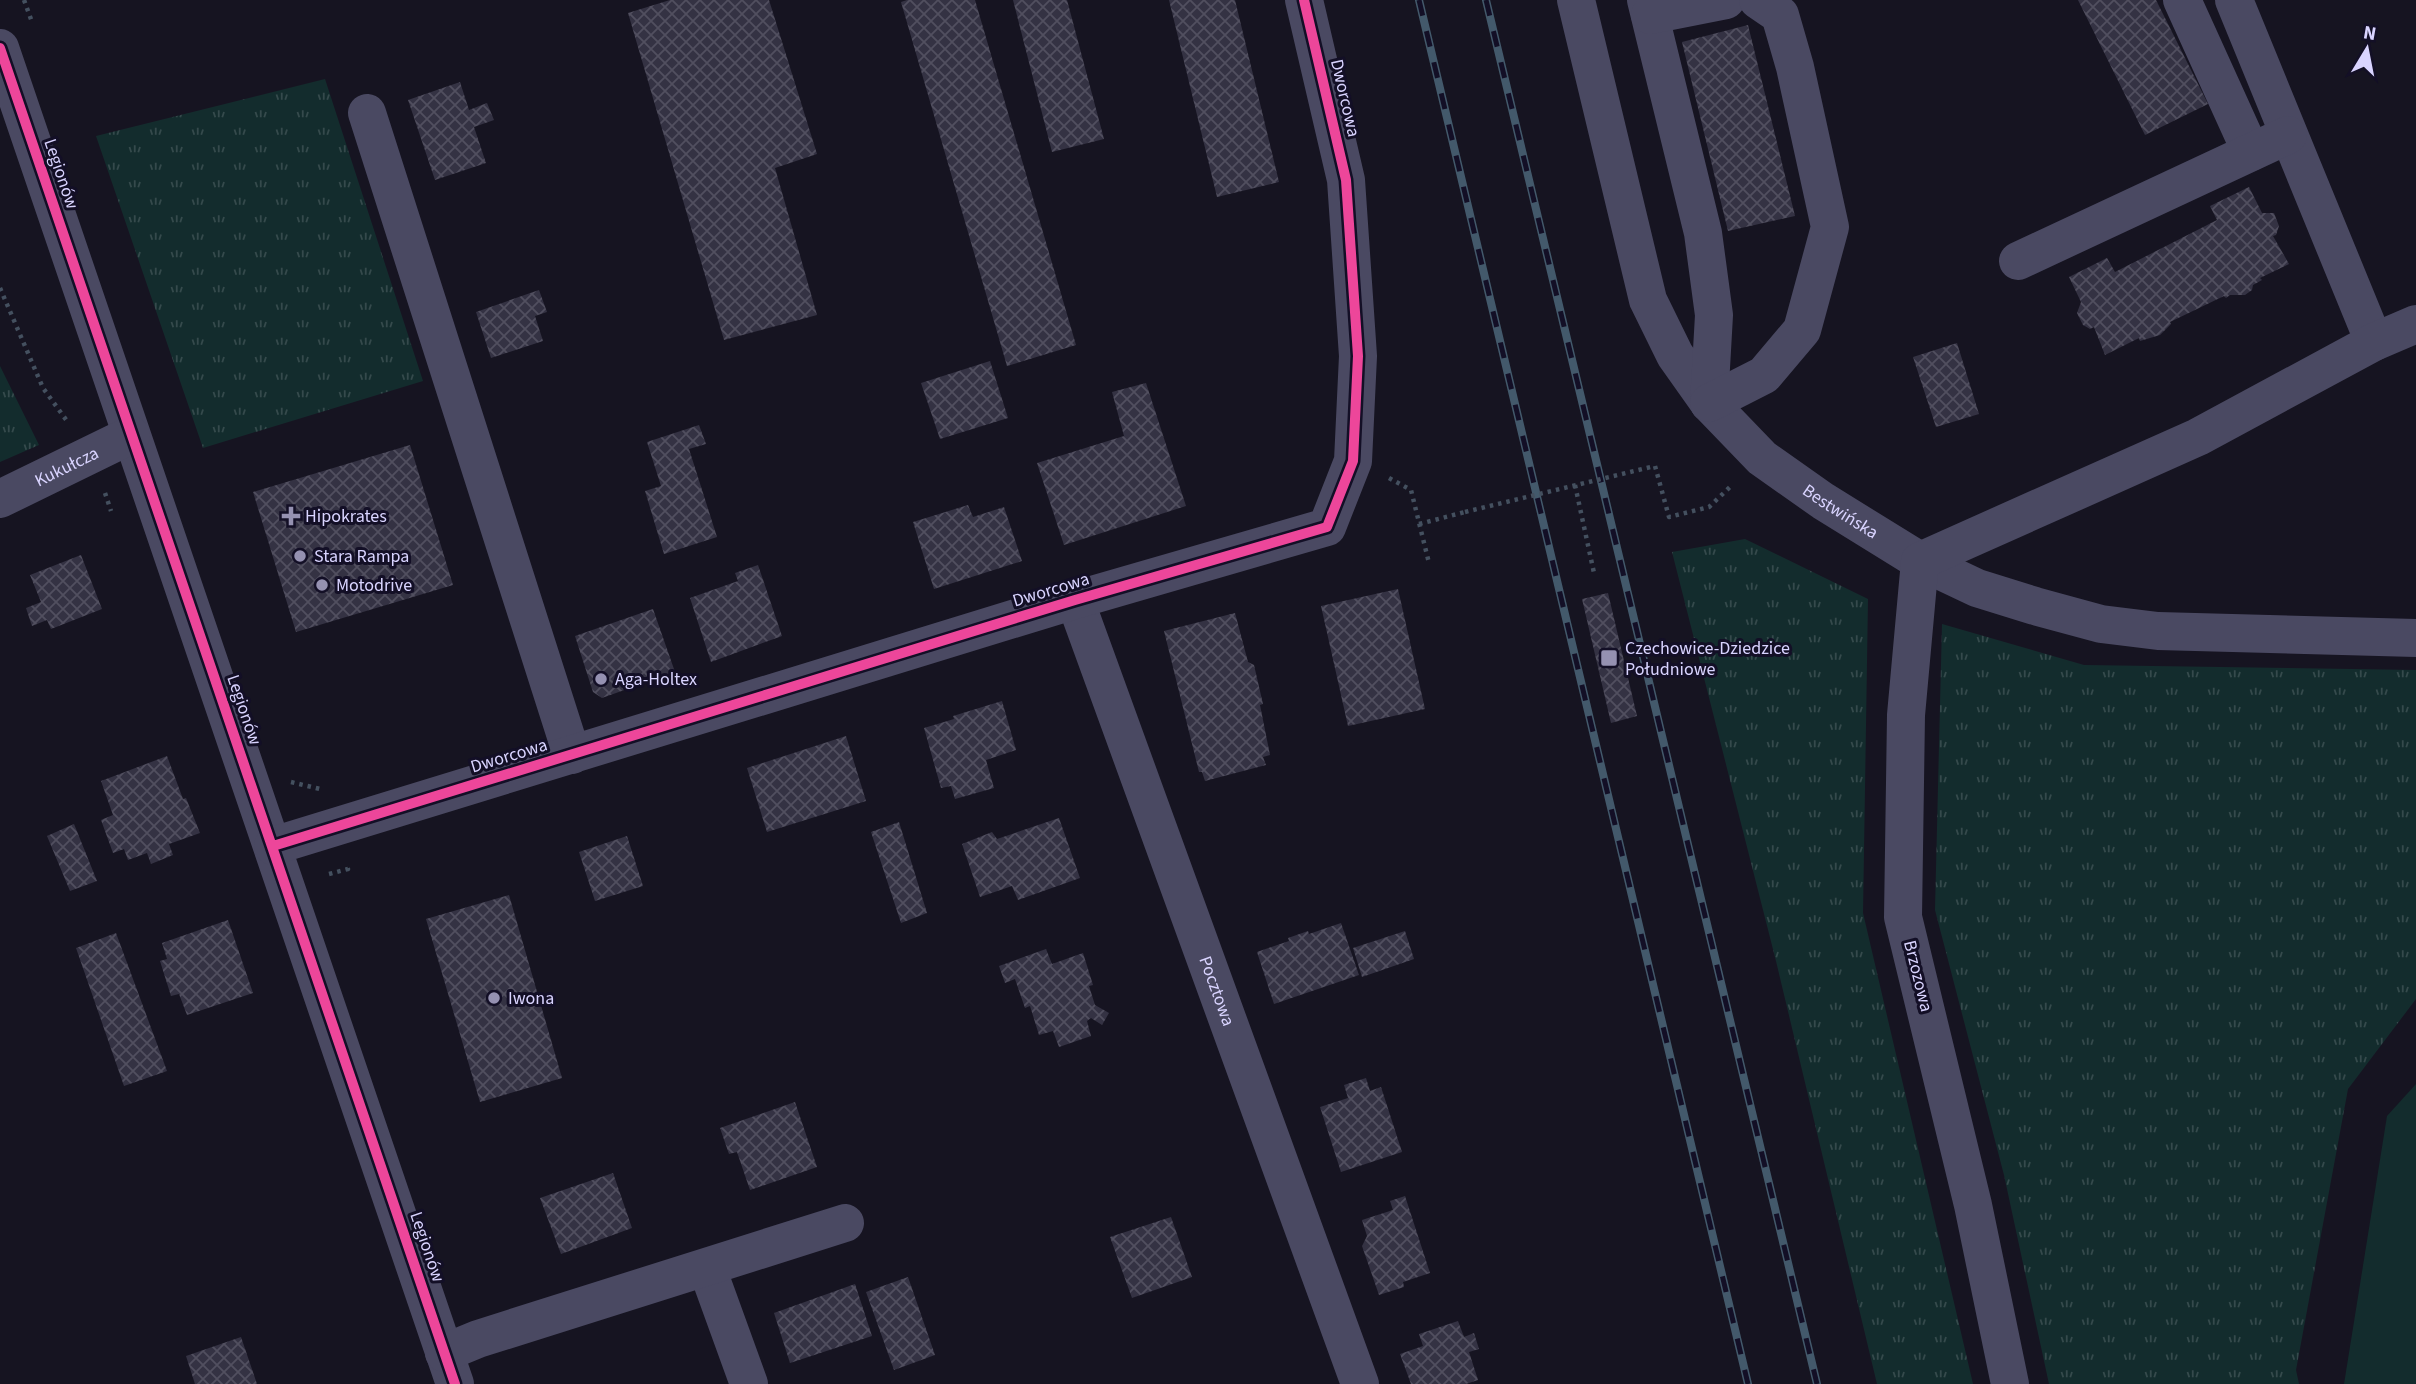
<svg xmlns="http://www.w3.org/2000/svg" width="2416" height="1384" font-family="'Source Sans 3',sans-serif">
	<defs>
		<pattern id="grass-tufts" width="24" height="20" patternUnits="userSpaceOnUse" patternTransform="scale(1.75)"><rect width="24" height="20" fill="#132c2d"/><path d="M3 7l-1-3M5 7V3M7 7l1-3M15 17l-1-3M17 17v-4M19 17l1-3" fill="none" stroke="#354a4c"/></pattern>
		<pattern id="building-cross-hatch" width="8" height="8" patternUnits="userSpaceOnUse" patternTransform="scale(1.75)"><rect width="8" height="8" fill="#343243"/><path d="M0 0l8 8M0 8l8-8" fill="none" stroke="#514f5f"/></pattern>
	</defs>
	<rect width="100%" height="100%" fill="#161421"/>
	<path fill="url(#grass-tufts)" d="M325 79 423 381 203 448 96 136Z
		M0 366 39 445 0 462Z
		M1745 539 1868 599 1863 913 1973 1384H1877L1776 961 1672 552Z
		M1942 624 2084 665 2416 670V999L2348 1089 2296 1370 2299 1384H2049L2004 1175 1935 910Z"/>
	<path fill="#132c2d" d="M2416 1084V1384H2344L2387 1116Z"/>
	<path fill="url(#building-cross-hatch)" d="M670 0H769L817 154 775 168 817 315 724 340 628 13Z
		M907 0H975L1076 345 1007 366 901 2Z
		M1013 0H1067L1104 139 1052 152Z
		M1169 0H1235L1279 182 1217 197Z
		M2078 0H2156L2208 104 2145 135Z
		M1748 25 1795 216 1728 231 1682 42Z
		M460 82 469 110 487 103 494 120 474 127 486 163 435 180 408 100Z
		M2249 187 2262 213H2274L2279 226 2276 235 2273 236 2289 264 2260 278 2262 280 2253 285 2252 290 2245 295H2230L2226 298 2224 296 2170 322 2171 324 2160 335 2140 341 2139 338 2105 355 2094 327 2090 329 2083 325 2077 313 2081 302 2069 277 2107 258 2115 272 2217 220 2210 206Z
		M539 290 547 312 535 316 543 341 491 358 476 312Z
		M1957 343 1979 414 1936 427 1913 357Z
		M990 361 1008 418 940 439 921 383Z
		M1146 383 1186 506 1064 545 1037 463 1124 436 1112 392Z
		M699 425 706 444 689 449 717 537 664 554 645 491 661 486 647 442Z
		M410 445 453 585 296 632 253 492Z
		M968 505 973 517 1004 507 1022 561 934 589 913 522Z
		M81 555 102 609 51 629 47 620 32 626 26 608 41 602 30 575Z
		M758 565 782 636 711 662 690 598 738 581 735 573Z
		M1398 589 1425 709 1348 726 1321 606Z
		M1608 593 1637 716 1611 723 1582 599Z
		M653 609 675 672 602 698 593 692 575 636Z
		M1235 613 1248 662 1254 665 1263 704 1260 705 1270 755 1263 757 1266 765 1205 781 1202 772H1199L1164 631Z
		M1002 701 1016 750 986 760 994 788 955 799 951 786 941 788 924 728 954 719 953 716Z
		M846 736 866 801 767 832 747 768Z
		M167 756 183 799 186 798 200 833 169 844 173 855 151 864 147 853 128 860 124 849 113 853 101 820 113 815 101 781Z
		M1059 818 1080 878 1018 900 1012 886 980 897 962 844 992 832 997 839Z
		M899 822 927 913 901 923 871 832Z
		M74 824 97 881 70 891 47 836Z
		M627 836 643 886 595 901 579 852Z
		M509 895 562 1078 480 1102 426 919Z
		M228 920 253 993 187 1015 179 994 171 996 160 961 167 959 162 943Z
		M1341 923 1359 975 1274 1004 1257 952 1289 941 1288 938 1308 931 1309 934Z
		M1405 931 1414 959 1362 977 1353 948Z
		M116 933 167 1071 124 1086 76 948Z
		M1046 949 1052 964 1083 953 1093 985 1089 986 1095 1005 1109 1013 1102 1025 1091 1018 1087 1021 1091 1036 1059 1047 1053 1031 1039 1035 1030 1006 1025 1008 1015 979 1005 983 999 966Z
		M1366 1078 1370 1091 1381 1087 1402 1152 1341 1172 1320 1107 1348 1098 1344 1085Z
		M795 1102 817 1167 750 1190 737 1152 729 1154 720 1128Z
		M613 1173 632 1228 561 1254 540 1198Z
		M1405 1196 1430 1273 1403 1282 1404 1287 1379 1295 1362 1246 1367 1236 1362 1220 1393 1210 1390 1201Z
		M1171 1217 1192 1277 1132 1298 1110 1237Z
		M908 1277 935 1355 894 1370 866 1292Z
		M855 1284 872 1336 790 1363 774 1313Z
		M1458 1321 1464 1337 1474 1333 1479 1349 1469 1352 1478 1380 1466 1384H1411L1400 1354 1423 1346 1419 1334Z
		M241 1337 257 1384H195L186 1356Z"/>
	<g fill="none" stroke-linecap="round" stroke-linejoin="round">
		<path stroke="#44505f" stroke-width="4.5" stroke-dasharray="3.5 5" stroke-linecap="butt" d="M24 0 32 22
			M0 288 43 388 67 421
			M1655 466 1669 517 1709 507 1732 485
			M1389 478 1411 490 1429 563
			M1575 485 1594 573
			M105 493 111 511
			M1419 524 1465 512
			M291 782 320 789
			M329 874 348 869 347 866"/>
		<g stroke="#4a4962" stroke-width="38">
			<path id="s1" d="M1576 0 1648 300 1675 355 1709 403 1762 458 1823 501 1920 561 1977 588 2035 606 2101 624 2158 631 2416 638"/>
			<path d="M1646 0 1703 233 1714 315 1709 403"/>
			<path d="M2182 0 2251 152"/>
			<path d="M2234 0 2374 342"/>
			<path d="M1650 15 1726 0"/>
			<path d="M0 48 455 1384"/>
			<path d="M367 113 572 755"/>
			<path d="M2018 261 2288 135"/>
			<path d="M1709 403 1764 375 1802 330 1830 227 1795 67 1780 15 1758 0"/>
			<path id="s2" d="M0 499 131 435"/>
			<path id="s3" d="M1075 600 1360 1384"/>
			<path d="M273 846 1075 600 1327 527 1353 461 1358 356 1346 180 1304 0"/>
			<path d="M707 1268 749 1384"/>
			<path d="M444 1353 478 1339 845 1223"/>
			<path d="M2010 1384 1973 1205 1903 917 1906 715 1920 561 2198 437 2374 342 2416 324"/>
		</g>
		<defs>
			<path id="rail" d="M1419 0 1748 1384
				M1486 0 1817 1384"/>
		</defs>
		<use href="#rail" stroke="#43596b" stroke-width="8"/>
		<use href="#rail" stroke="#130f26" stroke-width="5" stroke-dasharray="16" stroke-linecap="butt"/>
		<path stroke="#44505f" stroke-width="4.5" stroke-dasharray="3.5 5" stroke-linecap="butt" d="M1465 512 1655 466"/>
		<defs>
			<path id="cycleway" d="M0 48 455 1384
				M273 846 1075 600 1327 527 1353 461 1358 356 1346 180 1304 0"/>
		</defs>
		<use href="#cycleway" stroke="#130f26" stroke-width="15"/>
		<use href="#cycleway" stroke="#ed469a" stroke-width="10"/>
	</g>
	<g fill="#9591b1" stroke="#130f26" stroke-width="2.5">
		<path d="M287.5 505.5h7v7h7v7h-7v7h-7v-7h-7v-7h7z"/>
		<circle cx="300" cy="556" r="7"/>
		<circle cx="322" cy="585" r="7"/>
		<rect x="1600" y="649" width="18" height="18" rx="3.5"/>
		<circle cx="601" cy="679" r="7"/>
		<circle cx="494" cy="998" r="7"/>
	</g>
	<g text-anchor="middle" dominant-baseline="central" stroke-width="6" stroke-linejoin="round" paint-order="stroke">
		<g font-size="18" fill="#d9d4ff" stroke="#130f26">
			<text transform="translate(1345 98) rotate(77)">Dworcowa</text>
			<text transform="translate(61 174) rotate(71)">Legionów</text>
			<text stroke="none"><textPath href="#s2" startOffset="74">Kukułcza</textPath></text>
			<text stroke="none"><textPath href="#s1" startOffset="600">Bestwińska</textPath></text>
			<text transform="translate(1051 590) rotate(-17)">Dworcowa</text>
			<text transform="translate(244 710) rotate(71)">Legionów</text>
			<text transform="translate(509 756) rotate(-17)">Dworcowa</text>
			<text transform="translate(1918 976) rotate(76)">Brzozowa</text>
			<text stroke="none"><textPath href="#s3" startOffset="416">Pocztowa</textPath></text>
			<text transform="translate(427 1247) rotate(71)">Legionów</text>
		</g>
		<g font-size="18" fill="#d9d4ff" stroke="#130f26" text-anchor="start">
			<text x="305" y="516">Hipokrates</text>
			<text x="314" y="556">Stara Rampa</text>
			<text x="336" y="585">Motodrive</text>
			<text x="1625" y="648">Czechowice-Dziedzice<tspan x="1625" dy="21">Południowe</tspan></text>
			<text x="615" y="679">Aga-Holtex</text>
			<text x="508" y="998">Iwona</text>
		</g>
	</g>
	<g transform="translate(2367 49) rotate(10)" stroke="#130f26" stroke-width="5" paint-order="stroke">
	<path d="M0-5L12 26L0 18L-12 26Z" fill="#d9d4ff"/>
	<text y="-10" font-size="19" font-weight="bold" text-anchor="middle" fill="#d9d4ff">N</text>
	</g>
</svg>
